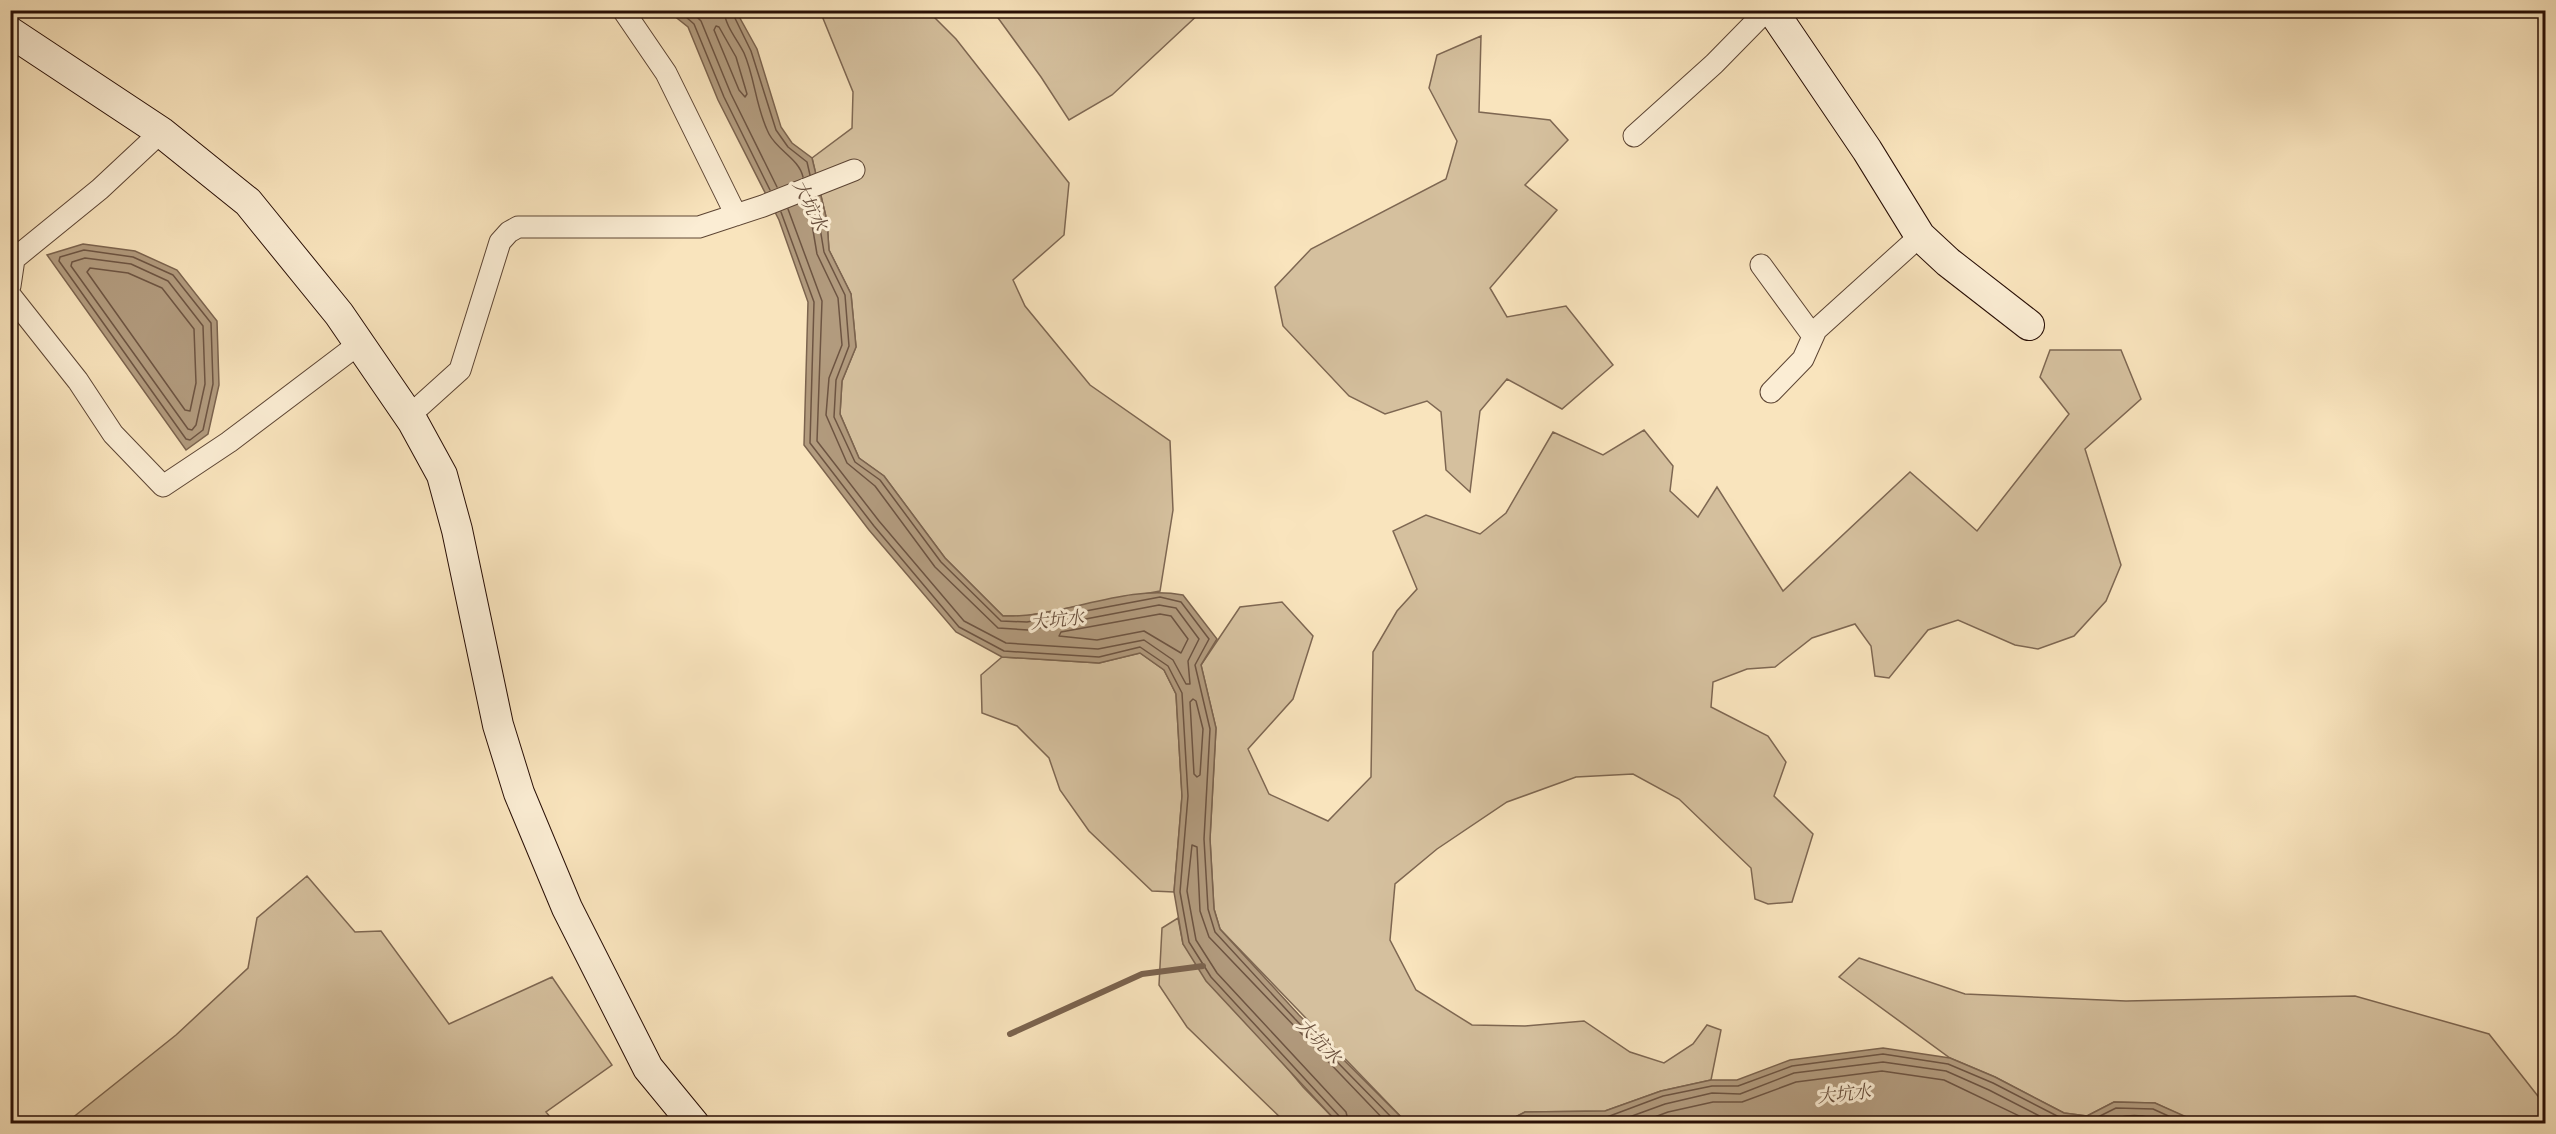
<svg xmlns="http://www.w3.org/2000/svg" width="2556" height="1134" font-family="'IM FELL Great Primer','Noto Serif SC',serif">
	<rect width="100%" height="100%" fill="#f9e4bd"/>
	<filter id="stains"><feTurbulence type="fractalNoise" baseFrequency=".00333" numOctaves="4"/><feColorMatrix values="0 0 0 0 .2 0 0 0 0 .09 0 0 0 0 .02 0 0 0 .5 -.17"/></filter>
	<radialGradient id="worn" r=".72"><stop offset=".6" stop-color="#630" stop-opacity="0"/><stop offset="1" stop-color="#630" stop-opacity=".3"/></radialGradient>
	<path fill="#d5c09e" stroke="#7e6752" stroke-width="1.5" d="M820 11H928L956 39 1069 183 1064 235 1013 280 1025 306 1090 385 1170 441 1173 510 1160 591 1026 616H1003L945 558 884 476 859 458 840 414 842 381 856 347 851 294 829 250 827 221 812 158 852 128 853 92Z
		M993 11H1202L1112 95 1069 120 1041 77Z
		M1481 36 1479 112 1550 120 1568 140 1525 185 1557 210 1490 288 1507 317 1566 306 1613 365 1562 409 1507 379 1480 411 1470 492 1446 470 1441 412 1427 401 1385 414 1349 396 1283 326 1275 287 1311 249 1446 179 1457 141 1429 88 1437 55Z
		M2050 350H2121L2141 399 2085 449 2121 565 2106 601 2074 636 2038 649 2015 645 1958 620 1928 630 1889 678 1875 676 1871 646 1855 624 1812 638 1775 667 1747 669 1713 682 1711 707 1768 736 1786 762 1774 796 1813 834 1792 902 1768 904 1755 899 1751 868 1679 799 1633 774 1576 777 1507 802 1437 849 1395 884 1390 940 1416 990 1472 1025 1525 1026 1584 1021 1630 1052 1664 1063 1693 1044 1707 1025 1721 1030 1711 1080 1661 1091 1605 1111 1525 1112 1504 1123H1407L1220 929 1214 909 1210 839 1216 728 1201 665 1240 607 1282 602 1313 636 1293 699 1248 749 1269 794 1328 821 1371 777 1373 652 1397 611 1417 589 1393 531 1426 515 1480 534 1506 513 1553 432 1603 455 1644 430 1673 466 1670 491 1698 517 1717 487 1783 591 1910 472 1977 531 2069 414 2040 377Z
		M1140 653 1164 670 1176 694 1182 796 1174 892 1152 891 1089 831 1060 790 1049 758 1017 726 982 713 981 675 1002 657 1099 663Z
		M307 876 355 932 381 931 449 1024 552 977 612 1065 546 1112 555 1123H66L176 1035 248 968 257 918Z
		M1178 918 1183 944 1303 1087 1338 1123H1286L1187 1027 1159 985 1162 928Z
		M1859 958 1965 994 2126 1001 2355 996 2489 1034 2545 1105V1123L2200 1124 2155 1103 2114 1102 2087 1116 2064 1113 1995 1077 1950 1058 1839 977Z"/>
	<path fill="#b29b7e" stroke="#7b634e" stroke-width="1.5" d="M668 11H736L757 49 781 127 792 143 812 158 827 221 829 250 851 294 856 347 842 381 840 414 859 458 884 476 945 558 1003 616C1063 618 1123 584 1183 595L1217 639 1201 665 1216 728 1210 839 1214 909 1220 929 1299 1015 1407 1123H1338L1206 981 1183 944 1174 892 1182 796 1176 694 1164 670 1140 653 1099 663 1002 657 956 632 869 530 804 445 808 302 779 220 718 100 688 27Z
		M83 244 135 251 177 270 217 321 219 385 208 434 186 450 47 255Z
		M1883 1048 1950 1058 1995 1077 2064 1113 2087 1116 2114 1102 2155 1103 2200 1123H1504L1525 1112 1605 1111 1661 1091 1711 1080H1737L1790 1060Z"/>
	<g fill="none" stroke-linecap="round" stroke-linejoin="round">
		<path stroke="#6d5442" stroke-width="1.5" d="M678 10 694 24 724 97 770 190
			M690 10 701 21 731 94 777 187
			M724 10C725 26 737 39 744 53 755 78 756 109 769 134 778 151 799 159 803 177
			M731 10 751 51 776 130 788 147 807 162 810 175
			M716 26 719 27 736 57 747 94 745 97 739 90 714 30Z
			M815 198 824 252 845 295 849 346 836 380 834 417 855 462 880 480 941 562 1001 621 1027 622 1160 597 1181 602 1209 639 1195 665 1210 729 1204 839 1208 909 1215 932 1295 1019 1398 1124
			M788 209 822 301 817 441 879 521 964 621 1006 643 1098 649 1144 640 1173 660 1186 684H1190L1188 661 1199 639 1176 608 1159 605 1028 630 998 628 935 567 875 486 847 463 826 415 829 378 842 345 838 298 817 254 808 201
			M781 212 814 302 810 443 874 526 959 627 1004 651 1099 657 1140 647 1168 666 1182 693 1188 796 1180 892 1189 942 1211 977 1340 1117 1341 1124
			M84 250 133 257 173 275 211 323 213 384 203 430 190 440 186 439 59 261 60 257Z
			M85 258 131 264 168 281 203 326 205 384 196 425 192 430 188 429 71 266 72 262Z
			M90 268 128 273 162 288 194 329 196 383 190 411 185 410 87 272Z
			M1160 614 1171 616 1188 639 1181 653 1144 631 1097 640 1059 636 1061 632Z
			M1193 699 1196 701 1203 729 1200 775 1197 777 1194 774 1190 702Z
			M1349 1124 1346 1112 1217 973 1196 940 1187 891 1192 845 1197 847 1200 911 1209 937 1388 1124
			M1517 1124 1528 1118 1607 1117 1663 1096 1712 1086H1738L1792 1066 1883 1054 1948 1064 1993 1083 2063 1119 2088 1122 2116 1108 2153 1109 2186 1124
			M1610 1124 1665 1104 1712 1093 1740 1094 1794 1073 1883 1062 1946 1071 1989 1090 2055 1124
			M1636 1124 1668 1112 1713 1102H1742L1796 1082 1882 1071 1944 1080 2036 1124
			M2102 1124C2124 1112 2146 1113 2168 1124"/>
		<path stroke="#7b634e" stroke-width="6" d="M1010 1034 1142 974 1203 966"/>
		<defs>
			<path id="street" d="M623 10 666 73 736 215
				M1634 136 1714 64 1767 10
				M1761 265 1813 336
				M10 286 14 259 100 189 161 132
				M10 295 78 381 113 434 163 486 229 442 360 343
				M1771 392 1803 359 1816 330 1920 236
				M409 416 460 370 500 242 509 232 518 227H699L763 206 854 170"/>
			<path id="secondary" d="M1772 10 1867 150 1920 236 1948 262 2029 325
				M10 32 161 132 248 202 339 314 413 422 442 475 457 530 498 725 519 793 567 908 648 1068 694 1124"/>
		</defs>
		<use href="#street" stroke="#5c4433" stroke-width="23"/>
		<use href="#secondary" stroke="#280e05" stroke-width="32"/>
		<use href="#street" stroke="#fbedd4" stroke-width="21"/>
		<use href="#secondary" stroke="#fbedd4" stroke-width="30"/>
	</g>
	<g text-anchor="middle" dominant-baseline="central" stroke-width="6" stroke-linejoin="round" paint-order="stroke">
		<g font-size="18" font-style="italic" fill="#664d3b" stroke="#fbedd4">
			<text transform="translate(810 205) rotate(63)">大坑水</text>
			<text transform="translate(1057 620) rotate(-6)">大坑水</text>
			<text transform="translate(1319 1041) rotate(46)">大坑水</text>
			<text transform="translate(1844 1094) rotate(-6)">大坑水</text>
		</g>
	</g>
	<rect width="2556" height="1134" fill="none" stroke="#f9e4bd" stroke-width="36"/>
	<rect x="12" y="12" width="2532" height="1110" fill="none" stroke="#280e05" stroke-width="3"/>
	<rect x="18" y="18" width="2520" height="1098" fill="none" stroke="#280e05" stroke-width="1.5"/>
	<rect width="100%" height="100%" filter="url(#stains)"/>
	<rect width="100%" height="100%" fill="url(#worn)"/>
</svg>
